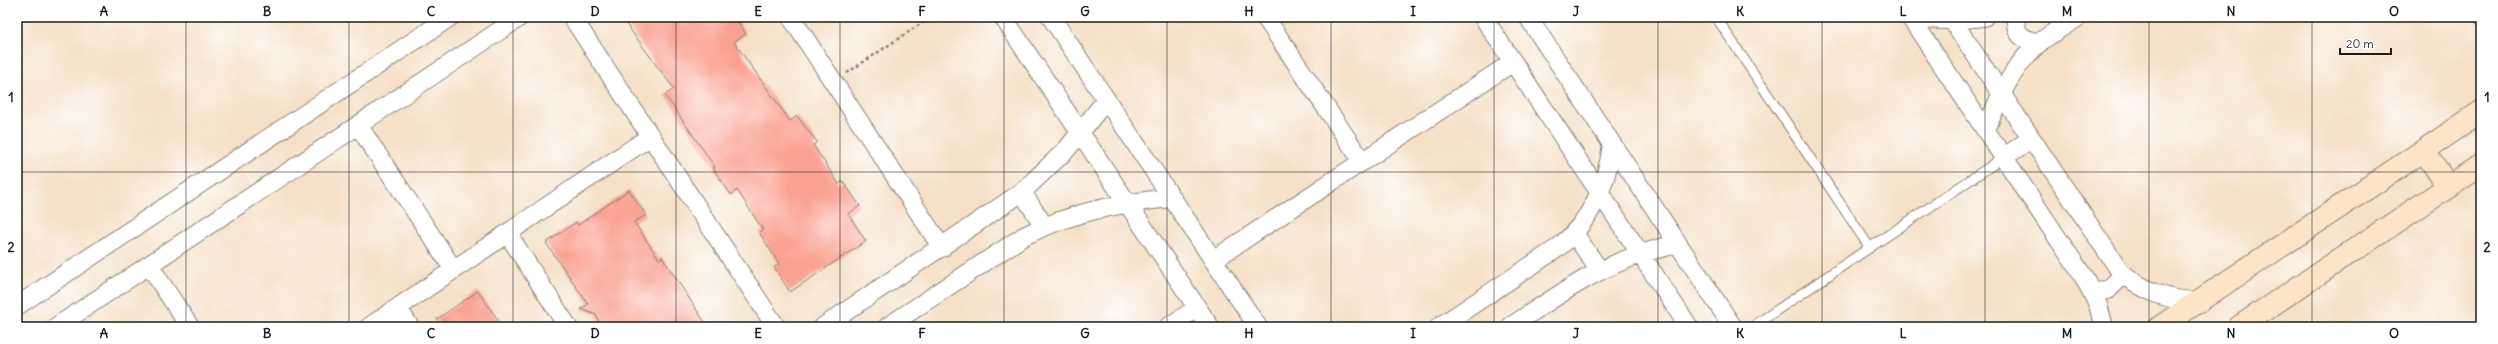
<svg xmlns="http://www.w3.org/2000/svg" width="2498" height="344" font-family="Delius,sans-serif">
	<rect width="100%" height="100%" fill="#fff"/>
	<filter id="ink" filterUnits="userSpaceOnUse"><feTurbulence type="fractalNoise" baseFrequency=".025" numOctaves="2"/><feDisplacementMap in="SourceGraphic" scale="8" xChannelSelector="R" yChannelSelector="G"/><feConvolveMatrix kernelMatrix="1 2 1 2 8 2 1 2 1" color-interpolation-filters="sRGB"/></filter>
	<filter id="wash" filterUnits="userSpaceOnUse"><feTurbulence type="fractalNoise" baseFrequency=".012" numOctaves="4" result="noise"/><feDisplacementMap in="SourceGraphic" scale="16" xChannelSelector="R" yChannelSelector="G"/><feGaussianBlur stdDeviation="0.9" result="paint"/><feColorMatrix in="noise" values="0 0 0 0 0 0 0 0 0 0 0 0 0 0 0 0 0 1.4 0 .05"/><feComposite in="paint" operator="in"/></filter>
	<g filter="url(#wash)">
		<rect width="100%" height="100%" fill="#f4e1c7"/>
		<g id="blocks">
			<path fill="#faa191" d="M621 17H735L746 34 734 42 790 121 797 116 817 142 813 145 839 184 843 181 860 206 848 214 866 241 790 292 774 267 779 264 759 232 763 230 737 190 731 195 713 168 715 167 665 95 674 89Z
				M629 190 646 215 634 222 659 259 662 257 708 327H601L596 315 581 309 588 304 546 243 576 222 578 225Z
				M478 291 503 327H442L437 319Z"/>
		</g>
	</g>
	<g filter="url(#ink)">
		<use href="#blocks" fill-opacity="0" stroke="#887e72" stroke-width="1"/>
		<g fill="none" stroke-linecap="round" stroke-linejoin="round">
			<defs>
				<path id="lane" d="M1716 17 1870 248
					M1752 327 2004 157"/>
				<path id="street" d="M572 17 776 327
					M791 17 942 248
					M1003 17 1210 327
					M1051 17 1258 327
					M1265 17 1362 161
					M1483 17 1689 327
					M1528 17 1733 327
					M1910 17 2085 279 2098 305 2104 327
					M1950 17 2120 271C2143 291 2167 301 2198 301
					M2016 17C2014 34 2024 42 2041 42
					M1912 19 1952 20 1984 17
					M358 125 454 270
					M1986 130C1999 97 2012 67 2039 43 2051 33 2065 26 2078 17
					M2004 157 2031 139
					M1022 192 1044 226
					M1574 233 1599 270
					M508 234 568 327
					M1213 260 1513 62
					M149 265 190 327
					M2092 291 2108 290 2119 279 2120 271
					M17 306 450 17
					M398 308 410 327
					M56 327 520 17
					M369 327 651 136
					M823 327 1022 192 1067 149 1106 100
					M887 327 1024 236C1072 212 1119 203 1171 198
					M1168 327 1197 308
					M1439 327 1559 247C1592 220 1607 185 1612 144
					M1510 327C1567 289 1609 258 1678 244"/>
				<path id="secondary" d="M2424 150 2448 187
					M2160 327 2481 112
					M2239 327 2481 165"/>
			</defs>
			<use href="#lane" stroke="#887e72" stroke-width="11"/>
			<use href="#street" stroke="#887e72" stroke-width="20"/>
			<use href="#secondary" stroke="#887e72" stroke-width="24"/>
			<path stroke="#887e72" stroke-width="2.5" stroke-dasharray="3 3" stroke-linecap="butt" d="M2474 17 2481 28
				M847 73 931 17"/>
			<use href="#lane" stroke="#fff" stroke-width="9"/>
			<use href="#street" stroke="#fff" stroke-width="18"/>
			<use href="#secondary" stroke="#fee4c6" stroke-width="22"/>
		</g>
	</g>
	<path fill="none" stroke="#1c1c1c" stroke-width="1" stroke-opacity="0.55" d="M186 17V327M349 17V327M513 17V327M676 17V327M840 17V327M1004 17V327M1167 17V327M1331 17V327M1494 17V327M1658 17V327M1822 17V327M1985 17V327M2149 17V327M2312 17V327M17 172H2481"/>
	<rect width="2498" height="344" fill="none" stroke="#fff" stroke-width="44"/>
	<path d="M2340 48v6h51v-6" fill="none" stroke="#1c1c1c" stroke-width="2"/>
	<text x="2346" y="48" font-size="12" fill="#1c1c1c" stroke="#ffffff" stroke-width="3" paint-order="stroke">20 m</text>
	<rect x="22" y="22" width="2454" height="300" fill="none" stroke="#1c1c1c" stroke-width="1.5"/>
	<g font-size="13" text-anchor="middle" font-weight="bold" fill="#1c1c1c">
		<text x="104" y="16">A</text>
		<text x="267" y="16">B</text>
		<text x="431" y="16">C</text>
		<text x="595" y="16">D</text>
		<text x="758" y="16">E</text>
		<text x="922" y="16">F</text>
		<text x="1085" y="16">G</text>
		<text x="1249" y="16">H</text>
		<text x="1413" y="16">I</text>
		<text x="1576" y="16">J</text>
		<text x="1740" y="16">K</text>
		<text x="1903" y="16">L</text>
		<text x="2067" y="16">M</text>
		<text x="2231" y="16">N</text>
		<text x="2394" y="16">O</text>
		<text x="11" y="102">1</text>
		<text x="2487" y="102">1</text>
		<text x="11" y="252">2</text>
		<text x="2487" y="252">2</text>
		<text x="104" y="338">A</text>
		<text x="267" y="338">B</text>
		<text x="431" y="338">C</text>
		<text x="595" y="338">D</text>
		<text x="758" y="338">E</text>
		<text x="922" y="338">F</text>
		<text x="1085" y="338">G</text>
		<text x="1249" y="338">H</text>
		<text x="1413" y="338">I</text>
		<text x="1576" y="338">J</text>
		<text x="1740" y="338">K</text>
		<text x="1903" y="338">L</text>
		<text x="2067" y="338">M</text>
		<text x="2231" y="338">N</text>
		<text x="2394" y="338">O</text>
	</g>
</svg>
